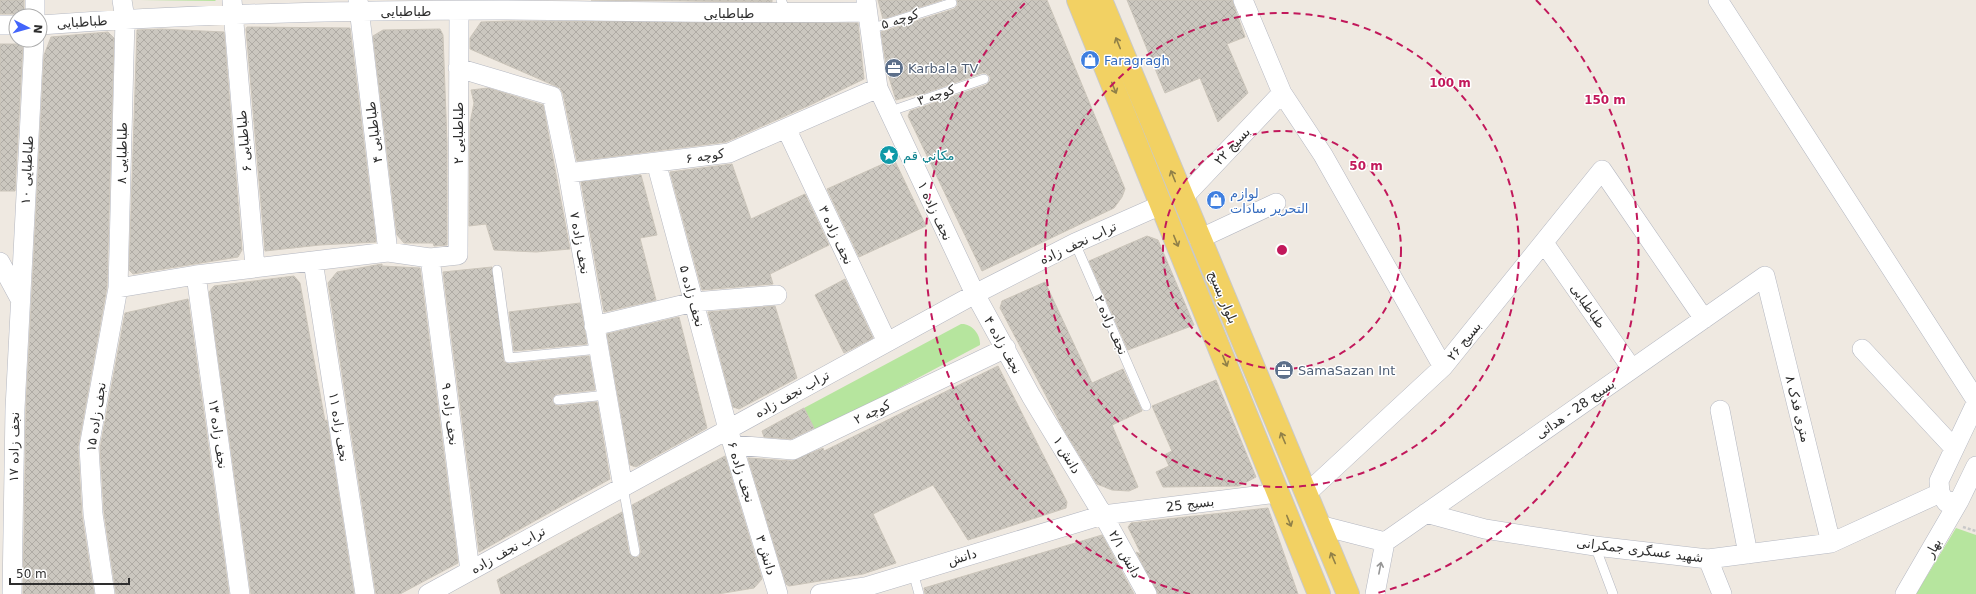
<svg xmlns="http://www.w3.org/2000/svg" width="1976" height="594" font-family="'DejaVu Sans',Vazirmatn,sans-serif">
	<defs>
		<pattern id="building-cross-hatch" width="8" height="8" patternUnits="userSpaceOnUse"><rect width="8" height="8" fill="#cbc7bf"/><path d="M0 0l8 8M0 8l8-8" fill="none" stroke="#afaba4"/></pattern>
	</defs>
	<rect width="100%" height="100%" fill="#efe9e1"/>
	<path fill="#b6e59e" d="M140 0H216L215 1Z
		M961 324C971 323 981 334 980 345L816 432 804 408Z
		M1956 528 1976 535V594H1916Z"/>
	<path fill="url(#building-cross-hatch)" stroke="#cbc5ba" d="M0 0H24V14H0Z
		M591 0H772V2L684 1Z
		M878 0H942L883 19Z
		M957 0H1047L1125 189 1122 197 1114 208 982 271 908 116 910 111 986 85 990 81V77L986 73H982L917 96 918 94 896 100 887 71 881 32 954 9 958 5Z
		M1127 0H1232L1245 37 1227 44 1248 93 1218 122 1200 78 1165 93Z
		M509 21 858 23 864 79 808 106 726 142 577 161 563 94 560 88 470 49V38L481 22Z
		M247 27 350 28 376 242 320 245 265 251 246 29Z
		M161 29 224 32 242 250 238 257 133 274 129 270 137 30Z
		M440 29 443 35 447 143V245L434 246 433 243H404L397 235 373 36 383 30Z
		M108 32 114 38 107 287 78 447 82 516 94 594H23L26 405 44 55 51 37Z
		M0 44H23L15 191H0Z
		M488 88 543 105 570 249 536 252 494 250 486 224 469 226 470 123 474 103 471 90Z
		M894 159 926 226 859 257 827 189Z
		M732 164 751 219 805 194 829 245 770 274 773 284 702 290 670 172Z
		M641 175 657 235 640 238 656 300 604 312 581 182Z
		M1147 236 1158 240 1194 325 1128 350 1089 261Z
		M382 264V266L420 268 458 563 400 594H376L328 283 337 272Z
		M492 267 504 362 510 364 589 356 595 390 557 394 553 397 552 401 555 405 559 406 597 402 610 479 479 552 443 272Z
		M294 276 300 283 325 421 327 420 354 594H251L209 292 214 286Z
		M845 279 873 338 844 353 815 295Z
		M1045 282 1092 383 1123 369 1142 411 1112 425 1138 487 1129 491 1112 490 1097 484 1064 430 1000 308 1002 301Z
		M188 299 229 594H116L104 513 100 448 125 313Z
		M580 303 587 344 514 351 509 312Z
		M775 306 797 378 739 409 733 407 708 312Z
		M679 317 707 428 636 467 630 465 607 334Z
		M998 366 1067 502 1066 508 968 540 933 485 873 514 896 563 863 574 789 586 786 584 748 458 792 461 823 448 824 451Z
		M1216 380 1256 477 1239 486 1163 487 1156 472 1169 466 1164 455 1172 451 1152 406Z
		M804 408 814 428 791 439 764 437 762 431Z
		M725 456 762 579 754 588 718 594H501L497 580 622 512 629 553 633 557H639L641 551 632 505Z
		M1268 508 1298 594H1158L1136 552 1141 554 1128 527 1131 523Z
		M1102 535 1134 594H925L924 588Z"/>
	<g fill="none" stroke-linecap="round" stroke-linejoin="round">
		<defs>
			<path id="lane" d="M781 0 787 13
				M870 29 952 3
				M888 112 984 79
				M1075 243 1146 406
				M497 270 509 358 599 349
				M558 400 607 395
				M623 487 635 552
				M1595 546 1613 594
				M913 572 919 594"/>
			<path id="street" d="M232 0 255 267
				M358 0 388 252
				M866 0 878 88 975 294 1031 396 1103 515 1147 594
				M1243 0 1282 93 1323 155 1443 367
				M1718 0 1976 400
				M35 16V0
				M0 25H16
				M40 25C193 14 348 10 501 10 623 11 745 14 867 12
				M458 68 552 96 568 173 623 487
				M786 128 887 342
				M656 162 728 429 778 594
				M568 173 729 153 878 88
				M1182 199 1282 93
				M1199 239 1276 203
				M1544 243 1632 369
				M430 258 470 571
				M313 261 365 594
				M0 262 20 299
				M196 275 240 594
				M118 288 196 275 388 252 430 258 458 255 459 11
				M594 326 694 302 777 295
				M1862 349 1954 448
				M1976 403 1939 481 1940 493 1946 502 1959 501 1976 466
				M1720 410 1748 554
				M733 445 793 450 1006 348
				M1306 494 1443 367 1602 170 1704 319
				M1426 513 1485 529 1595 546 1708 559 1831 543 1940 493
				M1319 525 1385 542
				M1385 542 1765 276 1831 543
				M1708 559 1722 594
				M12 594 15 409 34 40
				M105 594 93 514 89 447 118 288 125 19 122 0
				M428 594 975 294 1075 243 1161 205
				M820 594 865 587 1103 515 1278 493
				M1375 594 1385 542
				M1905 594 1959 501"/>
			<path id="primary" d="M1078 0 1319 594
				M1101 0 1348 594"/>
		</defs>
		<use href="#lane" stroke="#b4b7c1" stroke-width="10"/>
		<use href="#street" stroke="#b4b7c1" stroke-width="20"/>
		<use href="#primary" stroke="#c9c9c9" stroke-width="24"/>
		<path stroke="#c9c9c9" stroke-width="2.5" stroke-dasharray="3 2" stroke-linecap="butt" d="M1963 527 1976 531"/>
		<use href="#lane" stroke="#fff" stroke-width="9"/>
		<use href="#street" stroke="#fff" stroke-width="19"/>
		<use href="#primary" stroke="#f2d163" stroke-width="22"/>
	</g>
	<defs><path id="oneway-shaft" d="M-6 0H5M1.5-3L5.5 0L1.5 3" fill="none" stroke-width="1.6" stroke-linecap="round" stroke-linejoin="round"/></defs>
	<g stroke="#908048">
		<use href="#oneway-shaft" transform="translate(1118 43) rotate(-112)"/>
		<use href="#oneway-shaft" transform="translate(1114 88) rotate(68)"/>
		<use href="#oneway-shaft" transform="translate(1173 176) rotate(-112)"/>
		<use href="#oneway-shaft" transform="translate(1176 241) rotate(68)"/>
		<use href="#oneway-shaft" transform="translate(1225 361) rotate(68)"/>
		<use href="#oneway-shaft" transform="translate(1283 438) rotate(-113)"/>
		<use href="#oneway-shaft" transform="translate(1289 521) rotate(68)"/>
		<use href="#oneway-shaft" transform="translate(1333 558) rotate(-113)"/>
	</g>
	<use stroke="#969696" href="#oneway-shaft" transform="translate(1380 568) rotate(-79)"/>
	<g fill="none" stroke="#c2185b" stroke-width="2" stroke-dasharray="7 5">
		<circle cx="1282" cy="250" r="119"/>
		<circle cx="1282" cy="250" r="237"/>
		<path d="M1190 594A356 356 0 0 1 1028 0M1536 0A356 356 0 0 1 1374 594"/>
	</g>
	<defs>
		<symbol id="shop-disc" viewBox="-11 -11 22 22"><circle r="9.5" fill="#3f7fe0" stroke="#fff"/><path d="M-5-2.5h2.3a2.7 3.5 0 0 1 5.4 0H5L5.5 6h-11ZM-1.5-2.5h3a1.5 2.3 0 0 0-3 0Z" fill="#fff"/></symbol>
		<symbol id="office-disc" viewBox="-11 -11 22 22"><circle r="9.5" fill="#5c6f8a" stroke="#fff"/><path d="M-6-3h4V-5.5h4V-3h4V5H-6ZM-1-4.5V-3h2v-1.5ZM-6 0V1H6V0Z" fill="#fff"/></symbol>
		<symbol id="sight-disc" viewBox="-11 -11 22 22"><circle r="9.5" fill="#0f9aa8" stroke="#fff"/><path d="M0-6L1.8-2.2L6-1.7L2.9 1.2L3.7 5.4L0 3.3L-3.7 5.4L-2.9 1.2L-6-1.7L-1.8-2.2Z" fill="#fff"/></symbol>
	</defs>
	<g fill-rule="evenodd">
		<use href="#shop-disc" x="1079" y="49" width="22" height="22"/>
		<use href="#office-disc" x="883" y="57" width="22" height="22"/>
		<use href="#sight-disc" x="878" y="144" width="22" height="22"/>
		<use href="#shop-disc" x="1205" y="189" width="22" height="22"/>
		<use href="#office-disc" x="1273" y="359" width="22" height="22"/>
	</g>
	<g text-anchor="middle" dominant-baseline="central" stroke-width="3" stroke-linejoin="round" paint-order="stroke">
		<g font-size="13" fill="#2e2e2e" stroke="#fff">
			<text x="406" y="11">طباطبایی</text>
			<text x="729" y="13">طباطبایی</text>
			<text transform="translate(900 19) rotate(-18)">کوچه ۵</text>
			<text transform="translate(82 22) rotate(-4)">طباطبایی</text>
			<text transform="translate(936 95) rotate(-19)">کوچه ۳</text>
			<text transform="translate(374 132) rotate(-97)">طباطبایی ۴</text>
			<text transform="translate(458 133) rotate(-90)">طباطبایی ۲</text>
			<text transform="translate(244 141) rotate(-95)">طباطبایی ۶</text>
			<text transform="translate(1232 146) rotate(-47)">بسیج ۲۲</text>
			<text transform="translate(122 153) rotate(-89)">طباطبایی ۸</text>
			<text transform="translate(705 156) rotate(-8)">کوچه ۶</text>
			<text transform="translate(27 170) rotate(-87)">طباطبایی ۱۰</text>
			<text transform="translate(935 211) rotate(65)">نجف زاده ۱</text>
			<text transform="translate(836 235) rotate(65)">نجف زاده ۳</text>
			<text transform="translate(580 243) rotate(80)">نجف زاده ۷</text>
			<text transform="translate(1078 243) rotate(-25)">تراب نجف زاده</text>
			<text transform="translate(692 296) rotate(75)">نجف زاده ۵</text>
			<text transform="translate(1223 297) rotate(67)">بلوار بسیج</text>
			<text transform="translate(1588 306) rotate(55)">طباطبایی</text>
			<text transform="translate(1111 325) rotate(66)">نجف زاده ۲</text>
			<text transform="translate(1464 341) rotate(-51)">بسیج ۲۶</text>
			<text transform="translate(1003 345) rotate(61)">نجف زاده ۴</text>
			<text transform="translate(792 394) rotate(-29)">تراب نجف زاده</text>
			<text transform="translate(1575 409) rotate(-35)">بسیج 28 - هدائی</text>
			<text transform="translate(1798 409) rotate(76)">۸ متری فدک</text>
			<text transform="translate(872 412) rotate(-26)">کوچه ۲</text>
			<text transform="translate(450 414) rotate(83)">نجف زاده ۹</text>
			<text transform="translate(96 417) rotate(-81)">نجف زاده ۱۵</text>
			<text transform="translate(339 427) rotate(81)">نجف زاده ۱۱</text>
			<text transform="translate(218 434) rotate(82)">نجف زاده ۱۳</text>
			<text transform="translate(14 447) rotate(-89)">نجف زاده ۱۷</text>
			<text transform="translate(1067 455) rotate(59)">دانش ۱</text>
			<text transform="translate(741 472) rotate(73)">نجف زاده ۶</text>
			<text transform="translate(1190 504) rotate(-7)">بسیج 25</text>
			<text transform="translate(1933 548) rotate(-61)">بهار</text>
			<text transform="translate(508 550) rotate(-29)">تراب نجف زاده</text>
			<text transform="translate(1640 550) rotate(7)">شهید عسگری جمکرانی</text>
			<text transform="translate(1125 554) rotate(61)">دانش ۲/۱</text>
			<text transform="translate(766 555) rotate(73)">دانش ۳</text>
			<text transform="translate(962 557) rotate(-17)">دانش</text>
		</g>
		<g font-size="13" fill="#366cbe" stroke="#fff" text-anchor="start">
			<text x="1104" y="60">Faragragh</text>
			<text x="1230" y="193">لوازم<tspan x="1230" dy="15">التحریر سادات</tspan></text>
		</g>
		<g font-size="13" fill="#4e5e75" stroke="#fff" text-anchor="start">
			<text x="908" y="68">Karbala TV</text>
			<text x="1298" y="370">SamaSazan Int</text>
		</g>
		<g font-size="13" fill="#0d838f" stroke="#fff" text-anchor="start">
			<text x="903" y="155">مكاني قم</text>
		</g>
	</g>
	<circle cx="1282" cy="250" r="6" fill="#c2185b" stroke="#fff" stroke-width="2"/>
	<g font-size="12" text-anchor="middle" font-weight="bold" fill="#c2185b" stroke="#fff" stroke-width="3" stroke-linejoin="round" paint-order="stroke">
		<text x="1450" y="87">100 m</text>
		<text x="1605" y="104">150 m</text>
		<text x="1366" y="170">50 m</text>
	</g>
	<g transform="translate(28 28) rotate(96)"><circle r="19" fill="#ffffff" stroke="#ababab"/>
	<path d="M0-3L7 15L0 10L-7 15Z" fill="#4264fb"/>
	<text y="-6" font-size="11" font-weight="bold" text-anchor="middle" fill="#2e2e2e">N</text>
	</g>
	<path d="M10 578v6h119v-6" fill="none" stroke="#2e2e2e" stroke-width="2"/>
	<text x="16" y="578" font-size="12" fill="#2e2e2e" stroke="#ffffff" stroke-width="3" paint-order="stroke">50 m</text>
</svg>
